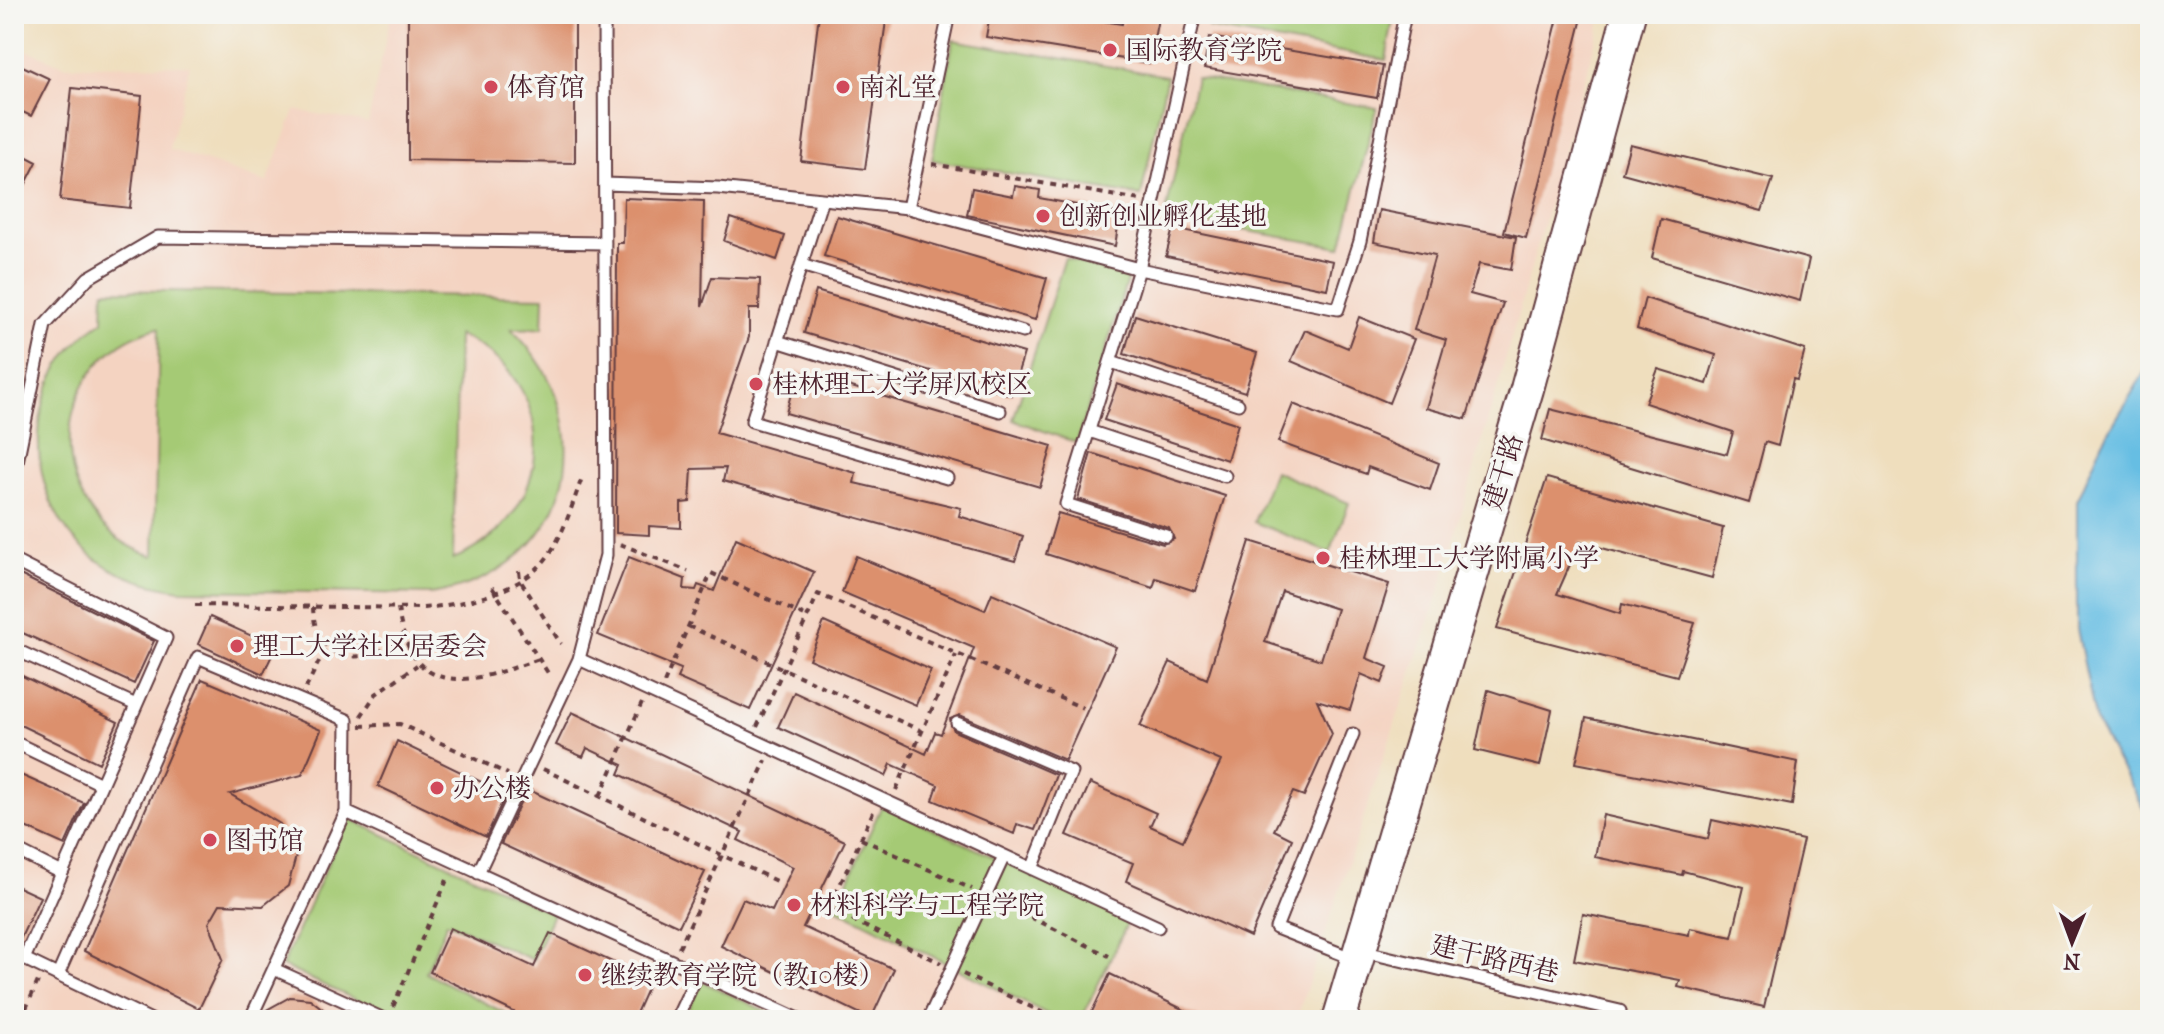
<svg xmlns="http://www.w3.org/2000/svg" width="2164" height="1034" font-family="'IM FELL French Canon','Noto Serif SC',serif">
	<rect width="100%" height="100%" fill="#f6f6f2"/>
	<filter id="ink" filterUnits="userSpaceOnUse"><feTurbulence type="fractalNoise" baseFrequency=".0125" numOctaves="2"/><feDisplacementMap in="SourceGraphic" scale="16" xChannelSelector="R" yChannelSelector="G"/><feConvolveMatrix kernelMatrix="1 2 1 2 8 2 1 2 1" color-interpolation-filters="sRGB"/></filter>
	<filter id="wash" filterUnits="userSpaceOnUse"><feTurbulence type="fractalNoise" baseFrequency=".006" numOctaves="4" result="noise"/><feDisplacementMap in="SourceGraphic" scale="32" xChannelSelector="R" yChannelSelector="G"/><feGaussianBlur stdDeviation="1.8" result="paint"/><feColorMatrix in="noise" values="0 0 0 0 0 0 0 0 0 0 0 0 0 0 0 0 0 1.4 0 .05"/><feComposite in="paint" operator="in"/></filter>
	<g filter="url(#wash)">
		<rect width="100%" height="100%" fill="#efdebd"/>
		<path fill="#f4d3c1" d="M391 14H1603L1441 586 1296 1020H14V45L66 66 190 65 169 149 267 182 295 110 368 123Z"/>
		<path fill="#a5ca74" stroke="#787450" stroke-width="2" fill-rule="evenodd" d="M1211 14H1394L1386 60 1208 28Z
			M953 40 1167 76 1141 196 932 160Z
			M1196 78 1377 108 1341 247 1165 217Z
			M1065 258 1128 277 1077 443 1013 420Z
			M104 290 544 297 543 328 511 329C611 425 571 573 430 594L181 590C152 586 125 579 100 562 18 506 18 374 103 321ZM158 328 159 329 154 556C40 522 42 357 158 328ZM458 335C565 380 559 517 453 559Z
			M1274 471 1349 503 1330 553 1254 522Z
			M882 805 1129 920 1081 1020H1059L836 908Z
			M348 818 553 914 533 960 447 922 426 973 507 1014 504 1020H400L282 966Z
			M701 981 785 1020H684Z"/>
		<path fill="#66bee3" stroke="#586e87" stroke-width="2" d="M2150 363V821L2096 722 2077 629V501L2103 441Z"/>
		<g id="blocks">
			<path fill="#dc906d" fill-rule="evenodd" d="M408 14H575V163L408 160Z
				M819 14H887L865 169 801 161Z
				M990 14H1061L1122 24 1124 14H1159L1149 63 986 37Z
				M1559 14H1583L1526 238 1504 232Z
				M1209 37 1383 66 1377 98 1204 68Z
				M14 62 50 79 31 116 14 108Z
				M72 88 142 96 130 208 60 200Z
				M1630 144 1773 179 1762 211 1622 173Z
				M14 150 37 162 14 207Z
				M1015 186 1040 190 1039 198 1120 213 1115 246 967 215 972 188 1013 196Z
				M624 198 704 201 702 307 712 277 760 279 759 309H749V337L716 433 856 473 854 483 961 508 959 516 1023 536 1015 561 723 481 726 468 692 469 690 502 681 503V528L649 526V535L616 533 617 243H623Z
				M1379 210 1516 237 1511 270 1479 264 1470 294 1503 303 1466 419 1426 408 1446 340 1414 330 1435 255 1374 242Z
				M837 216 1047 278 1035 320 824 256Z
				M731 218 785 236 777 260 724 241Z
				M1661 219 1809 259 1800 301 1652 258Z
				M1173 228 1333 261 1327 289 1166 256Z
				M816 291 1024 353 1011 395 804 333Z
				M1645 298 1805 350 1797 380 1793 379 1778 446 1765 442 1749 503 1542 440 1550 409 1727 454 1733 432 1645 403 1658 369 1707 384 1716 355 1637 329Z
				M1135 315 1257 353 1245 392 1124 354Z
				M1359 317 1414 339 1389 403 1291 361 1305 330 1348 348Z
				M797 371 1052 446 1040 487 786 413Z
				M1117 384 1238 424 1227 460 1104 420Z
				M1293 404 1439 463 1430 490 1368 467 1366 474 1278 442Z
				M1091 453 1225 496 1195 591 1156 578 1153 588 1046 554 1058 513 1163 544 1174 539 1169 528 1078 499Z
				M1547 478 1723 528 1712 578 1580 542 1557 594 1620 614 1622 604 1695 623 1677 676 1497 629Z
				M736 538 814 572 750 710 677 678 681 669 598 635 629 557 685 579 684 589 696 590 698 585 714 591Z
				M1250 541 1389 584 1366 658 1388 667 1382 683 1361 674 1350 710 1317 700 1332 734 1304 796 1293 792 1274 830 1292 839 1250 937 1126 881 1133 863 1067 835 1090 783 1156 813 1150 826 1183 841 1221 761 1140 726 1170 662 1207 679ZM1282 591 1337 609 1321 660 1265 642Z
				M856 556 985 610 992 593 1116 647 1065 760 960 715 950 719 954 731 1056 775 1035 830 1017 824 1014 834 933 800 938 785 891 764 886 776 778 727 794 692 926 754 935 732 941 734 974 648 842 592Z
				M14 572 154 641 134 684 14 629Z
				M210 617 276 647 263 674 198 644Z
				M824 622 931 670 916 705 809 659Z
				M14 672 118 722 99 763 14 722Z
				M202 679 321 730 302 775 230 794 280 824 296 856 288 886 263 906 220 904 209 923 223 959 199 1009 84 951Z
				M1488 690 1552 710 1540 766 1475 750Z
				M572 712 845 841 803 927 894 969 871 1019 721 946 743 899 772 911 793 867 738 840 742 832 619 774 623 765 587 748 583 757 556 745Z
				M1586 718 1798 762 1792 805 1576 763Z
				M397 741 506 794 486 837 378 786Z
				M14 772 84 803 65 845 14 822Z
				M527 789 705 872 679 926 501 844Z
				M1603 815 1708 839 1712 820 1803 840 1764 1007 1678 987 1680 980 1574 960 1583 914 1689 935 1690 928 1732 937 1744 887 1683 871 1682 875 1595 857Z
				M14 885 40 897 17 946H14Z
				M450 928 534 967 550 933 651 980 633 1020H511L514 1012 430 972Z
				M1110 974 1205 1020H1088Z
				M290 997 310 999 337 1020H259L263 1012Z"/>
		</g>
	</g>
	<g filter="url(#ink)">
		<use href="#blocks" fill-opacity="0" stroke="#633c41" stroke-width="2"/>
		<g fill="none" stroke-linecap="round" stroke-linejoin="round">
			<defs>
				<path id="service" d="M605 184 718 188 908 208 1139 269 1338 309 1360 241 1405 14
					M822 199 752 421 947 478
					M908 208 949 14
					M801 265 1023 332
					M777 341 1000 411
					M1111 362 1238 404
					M1089 431 1225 476
					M14 477 45 325 88 278 158 237 605 243
					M1166 536 1066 504 1139 269 1195 14
					M14 561 166 638 24 959
					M14 649 136 705
					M579 659 1158 927
					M957 723 1071 772 1032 869
					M1353 734 1276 928 1354 959
					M14 742 101 784
					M346 812 801 1020
					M14 849 62 873
					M478 873 579 659 606 555 604 14
					M1361 951 1620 1011
					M14 954 151 1020
					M274 969 386 1020
					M58 975 198 657 347 720 346 812 250 1020
					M676 1020 698 973
					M928 1020 1004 856"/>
				<path id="secondary" d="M1339 1020 1527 389 1629 14"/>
			</defs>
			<use href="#service" stroke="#633c41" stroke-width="15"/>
			<use href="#secondary" stroke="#633c41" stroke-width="36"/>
			<path stroke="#633c41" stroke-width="4" stroke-dasharray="6 6" stroke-linecap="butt" d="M932 164 1140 200
				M620 544 688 571
				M519 571 520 580 561 644
				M492 587 548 673
				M195 605 423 608C464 604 522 593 548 556 565 532 573 502 583 475
				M313 607C314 642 332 662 369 655 380 654 393 642 402 636
				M398 608C411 702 470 684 539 659
				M688 626 922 731
				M664 683 711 573 807 617
				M306 688 326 647
				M361 716 376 694 417 665
				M360 726 400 724 508 774
				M757 727 818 594 1083 708
				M543 769 778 882
				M896 790 956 655
				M600 796 642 703
				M873 812 829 909 941 963
				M861 839 972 889
				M998 901 1109 956
				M679 948 766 760
				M963 974 1058 1020
				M393 1007 449 875
				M21 1020 38 981"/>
			<use href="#service" stroke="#fff" stroke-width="11"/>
			<use href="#secondary" stroke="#fff" stroke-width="32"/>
		</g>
	</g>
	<g fill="#d1495b" stroke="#f6f6f2" stroke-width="3">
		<circle cx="1110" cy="50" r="8"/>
		<circle cx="491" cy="87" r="8"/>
		<circle cx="843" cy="87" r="8"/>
		<circle cx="1043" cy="216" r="8"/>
		<circle cx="756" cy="384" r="8"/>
		<circle cx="1323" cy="558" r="8"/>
		<circle cx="237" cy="646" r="8"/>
		<circle cx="437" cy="788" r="8"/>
		<circle cx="210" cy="840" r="8"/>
		<circle cx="794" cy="905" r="8"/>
		<circle cx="585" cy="975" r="8"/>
	</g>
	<g text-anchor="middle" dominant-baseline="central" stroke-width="7" stroke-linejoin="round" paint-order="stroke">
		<g font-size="26" fill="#4a1f2b" stroke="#f6f6f2" text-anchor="start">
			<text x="1126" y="50">国际教育学院</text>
			<text x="507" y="87">体育馆</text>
			<text x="859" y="87">南礼堂</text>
			<text x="1059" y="216">创新创业孵化基地</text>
			<text x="772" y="384">桂林理工大学屏风校区</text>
			<text x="1339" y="558">桂林理工大学附属小学</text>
			<text x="253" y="646">理工大学社区居委会</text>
			<text x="453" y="788">办公楼</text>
			<text x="226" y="840">图书馆</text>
			<text x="810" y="905">材料科学与工程学院</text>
			<text x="601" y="975">继续教育学院（教10楼）</text>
		</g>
		<g font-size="26" fill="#4a1f2b" stroke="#f6f6f2">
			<text transform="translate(1503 472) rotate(-73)">建干路</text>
			<text transform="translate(1495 959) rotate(13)">建干路西巷</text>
		</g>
	</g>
	<rect width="2164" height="1034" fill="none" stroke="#f6f6f2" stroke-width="48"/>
	<g transform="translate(2072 942) rotate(181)" stroke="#f6f6f2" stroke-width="6" paint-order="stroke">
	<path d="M0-6L14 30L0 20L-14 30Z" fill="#4a1f2b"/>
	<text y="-12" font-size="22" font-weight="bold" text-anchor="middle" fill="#4a1f2b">N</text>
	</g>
</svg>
